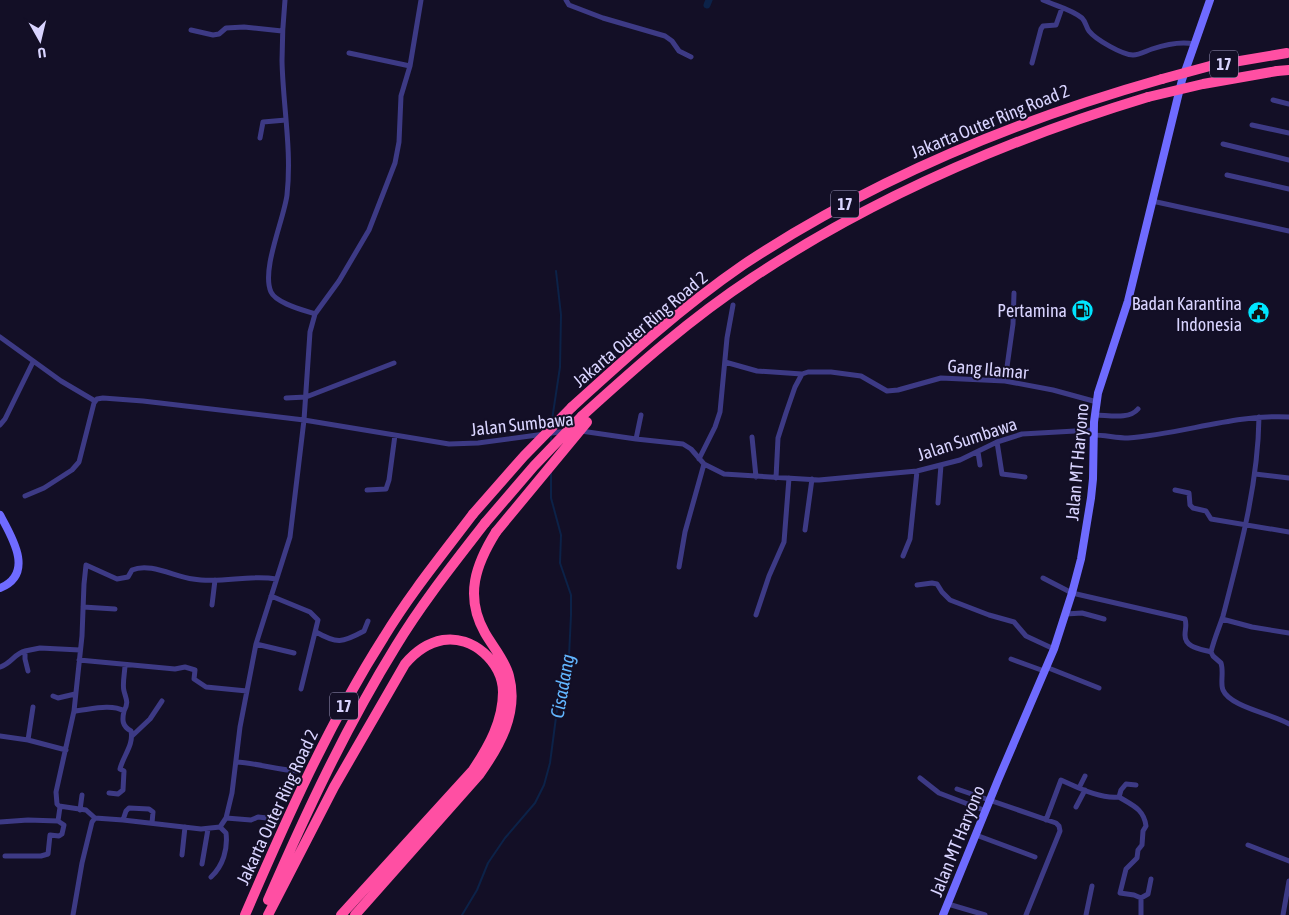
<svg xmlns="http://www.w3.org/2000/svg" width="1289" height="915" font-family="'Asap Condensed',sans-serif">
	<rect width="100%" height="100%" fill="#130f26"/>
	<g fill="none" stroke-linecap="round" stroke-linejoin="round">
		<path stroke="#0c2248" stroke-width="2" d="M552 420 560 367 561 315 556 271
			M551 434V444
			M462 915 477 890 488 863 505 838 535 803 544 785 550 763 558 702 569 656 571 615V595L560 563 561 535 551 498V471"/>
		<path stroke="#0c2248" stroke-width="7" d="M707 5 709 0"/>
		<path stroke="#3d3a85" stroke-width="5" d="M285 0C283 20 282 41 282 61 283 106 292 150 287 195 284 219 261 270 271 292 276 303 303 310 315 314
			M566 0 569 5 603 18 665 36 672 41 679 51 691 57
			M1043 0C1056 6 1071 9 1082 18 1086 22 1086 27 1089 31 1096 40 1123 55 1133 55 1139 55 1146 51 1152 49 1164 45 1181 41 1194 44
			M191 30 213 35 219 34 226 28 244 27 282 31
			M349 53 410 66
			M1032 63 1041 29 1043 26 1056 25 1062 8
			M1273 100 1289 104
			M1252 125 1289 133
			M260 138 263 122 286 120
			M1223 144 1289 160
			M1227 175 1289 189
			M1152 201 1289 231
			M0 337 61 381 95 401
			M725 362 757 371 802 374
			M1005 381 1013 324 1014 293
			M286 398 306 397 394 363
			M1095 415C1108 415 1129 420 1138 409
			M1259 417C1258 485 1240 551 1223 616 1219 628 1214 639 1211 652L1213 656 1221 663C1224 672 1220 684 1223 690 1230 707 1273 714 1289 724
			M0 425 5 419 33 362
			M581 431 636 439 683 444 691 449 704 464 724 474 819 480 917 471 960 460 997 442 1022 434 1093 430
			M1093 435C1105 435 1116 438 1128 438 1182 434 1236 414 1289 417
			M752 437 756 477
			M636 439 641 415
			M997 442 1002 474 1025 477
			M978 452 980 465
			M699 459 715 427 720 412 727 338 733 305
			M1255 474 1289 478
			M776 478 778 438 786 413 795 387 802 374 808 372H831L861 376 887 391 898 390 941 378 1005 381 1053 390 1097 402
			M367 490 386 489 389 480 395 435
			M1175 490 1189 493 1190 505 1193 508 1206 511 1211 519 1289 532
			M25 496 44 488 72 470 79 462 94 403 97 399 103 398 143 401 304 420 449 444 478 443 567 431
			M938 503 941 465
			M805 530 812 479
			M903 556 910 539 917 471
			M679 567 685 532 704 464
			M1043 578 1072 593 1185 619C1187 625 1185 629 1185 635 1185 648 1201 649 1211 652
			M917 585 932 583 937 584 942 592 950 600 989 615 1014 622 1026 636 1054 649
			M271 596 310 612 318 620 301 689
			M212 605 215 580
			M83 607 115 609
			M1066 614 1082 613 1104 619
			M756 615 769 576 784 542 789 478
			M1222 619 1252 627 1289 633
			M316 632C337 644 342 643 364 631L368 621
			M256 644 294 653
			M1011 659 1044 671
			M79 660 175 669 185 667 195 670 194 679 206 687 247 691
			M0 667C11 664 15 653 25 651
			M1046 667 1099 688
			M28 671 25 659V651L40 648 80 650
			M53 696 58 698 75 694
			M74 711C88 710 111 703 124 711 122 720 122 726 131 731 134 745 123 756 120 769L124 771 123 790 118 794 109 793
			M124 711C129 702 126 699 124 691 122 685 125 671 125 665
			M0 736 28 740 66 750
			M132 736 150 719 162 701
			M28 740 33 707
			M236 762C257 763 277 770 298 771
			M920 778 939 793 986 811
			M1136 785 1126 784 1121 790 1119 797C1132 805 1144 809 1146 826L1143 831 1142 845 1138 850 1137 858 1126 869 1120 893 1134 895 1141 898
			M1079 788 1085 776
			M957 789 1056 823 1059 826 1060 831 1026 915
			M1076 807 1085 790
			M80 810 82 795
			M95 818 86 810 59 806 57 804 56 792 74 711 82 636 84 584 86 565 117 579 128 577 132 570C150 562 175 577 193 579 221 584 249 574 276 579
			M226 818 251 820 258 817 267 818
			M123 820 126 811 129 808 149 809 153 812 152 823
			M1046 820 1061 780C1079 788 1100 799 1119 797
			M0 822 28 820 58 821
			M976 835 1035 857
			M1248 845 1289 861
			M182 855 185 827
			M5 856H41L48 854 50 835 59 836 62 834 64 825 58 821 60 807
			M202 864 208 829
			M211 877C223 866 228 849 226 833L220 827
			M948 904 985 915
			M73 915 82 863 92 822 95 818 123 820 201 829 220 827 226 818 232 793 240 727 256 644 290 537 304 420 310 332 315 314 339 281 369 230 395 163 399 142 401 96 410 66 421 0
			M1086 915 1092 886
			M1141 915V898L1148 894 1151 879
			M1283 915 1289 881"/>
		<path stroke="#6f6bff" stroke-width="8" d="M0 515C12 537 35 574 0 588
			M943 915 998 780 1054 649 1072 593 1081 559 1091 498 1093 479 1094 422 1098 393 1128 301 1182 80 1210 0"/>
		<path stroke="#ff4fa3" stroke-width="10" d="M1277 71 1289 70
			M572 407C627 357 682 307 743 265 873 179 1013 121 1162 79
			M582 416C636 367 691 318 752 278 874 197 1009 139 1148 97
			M268 900C306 813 346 727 396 646 422 603 454 563 485 523
			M245 915C286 820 328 725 384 637 410 594 442 555 473 514
			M268 915 334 787 405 664C415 652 427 643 443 640 472 635 503 662 503 692 503 721 489 746 473 770L341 915
			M355 915 479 775C499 747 519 713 509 676 505 660 493 647 485 633 464 596 476 564 496 532"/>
		<path stroke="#ff4fa3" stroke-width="10" d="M1162 79 1210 66 1287 53
			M1148 97 1203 84 1277 71
			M473 514 524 456 572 407
			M485 523 534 466 582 416
			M496 532 587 422"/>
	</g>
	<defs>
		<symbol id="fuel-disc" viewBox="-11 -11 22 22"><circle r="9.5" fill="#00e5ff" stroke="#130f26"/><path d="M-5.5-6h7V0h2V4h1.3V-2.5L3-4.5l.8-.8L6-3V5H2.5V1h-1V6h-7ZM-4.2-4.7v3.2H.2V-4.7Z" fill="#111"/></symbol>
		<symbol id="civic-disc" viewBox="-11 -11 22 22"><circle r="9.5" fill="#00e5ff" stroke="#130f26"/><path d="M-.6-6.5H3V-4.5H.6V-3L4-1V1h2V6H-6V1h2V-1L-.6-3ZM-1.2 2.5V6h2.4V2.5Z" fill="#111"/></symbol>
	</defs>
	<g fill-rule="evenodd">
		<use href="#fuel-disc" x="1070" y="298" width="25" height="25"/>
		<use href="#civic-disc" x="1246" y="300" width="25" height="25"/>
	</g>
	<g text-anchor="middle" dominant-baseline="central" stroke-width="4" stroke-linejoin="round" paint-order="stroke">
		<g fill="#130f26" stroke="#9e99be" stroke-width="1">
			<rect x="1210" y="50.5" width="28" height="27" rx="4"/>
			<rect x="831" y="190.5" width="28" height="27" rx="4"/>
			<rect x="330" y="692.5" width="28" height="27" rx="4"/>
		</g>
		<g font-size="16" font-weight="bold" fill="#d9d4ff">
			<text x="1224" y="64">17</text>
			<text x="845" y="204">17</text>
			<text x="344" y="706">17</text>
		</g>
		<g font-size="18" fill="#d9d4ff" stroke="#130f26">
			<text transform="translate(990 121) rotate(-22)">Jakarta Outer Ring Road 2</text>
			<text transform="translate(640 329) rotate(-40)">Jakarta Outer Ring Road 2</text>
			<text transform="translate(988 369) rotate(5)">Gang Ilamar</text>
			<text transform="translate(522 424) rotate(-6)">Jalan Sumbawa</text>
			<text transform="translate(967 439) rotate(-18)">Jalan Sumbawa</text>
			<text transform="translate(1077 462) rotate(-85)">Jalan MT Haryono</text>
			<text transform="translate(277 807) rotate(-65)">Jakarta Outer Ring Road 2</text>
			<text transform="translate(957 841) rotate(-68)">Jalan MT Haryono</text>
		</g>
		<g font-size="18" fill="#d9d4ff" stroke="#130f26" text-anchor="end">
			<text x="1242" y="303">Badan Karantina<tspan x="1242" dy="21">Indonesia</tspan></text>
			<text x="1067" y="310">Pertamina</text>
		</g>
		<g font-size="19" font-style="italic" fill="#62b6ff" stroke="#130f26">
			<text transform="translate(562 686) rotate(-80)">Cisadang</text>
		</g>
	</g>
	<g transform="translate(40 40) rotate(172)" stroke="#130f26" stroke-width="4" paint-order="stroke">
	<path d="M0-4L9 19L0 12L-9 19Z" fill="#d9d4ff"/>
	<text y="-8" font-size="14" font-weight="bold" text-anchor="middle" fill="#d9d4ff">U</text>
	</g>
</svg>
